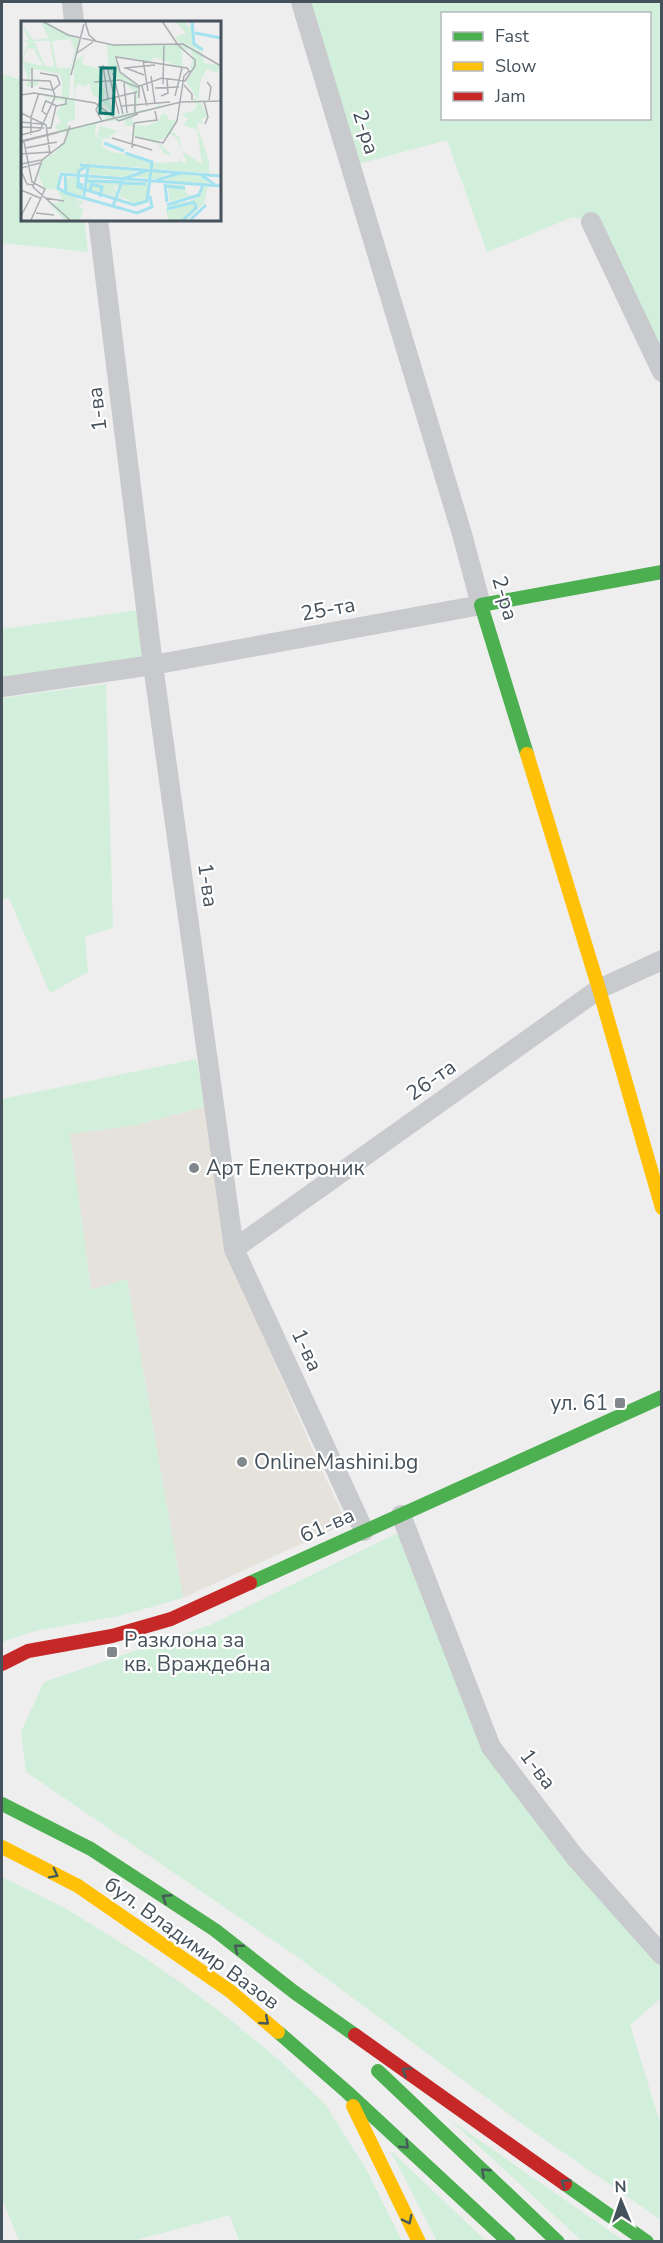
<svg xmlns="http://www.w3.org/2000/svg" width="663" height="2243" font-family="'Nunito Sans',sans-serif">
	<rect width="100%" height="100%" fill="#efeeee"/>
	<path fill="#e4e2db" d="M206 1106 226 1250 318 1462 347 1523 183 1598 127 1279 91 1290 70 1134 137 1125Z"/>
	<path fill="#d1efdb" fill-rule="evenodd" d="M301 2H661V372L591 222 573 217 487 252 447 140 351 166ZM442 14H650V118H442Z
		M2 74 22 80V219H84L88 252 2 243Z
		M140 610 153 665 2 687V629Z
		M106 684 113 928 85 936 88 972 50 993 9 898 2 900V698Z
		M196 1059 206 1106 137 1125 70 1134 91 1290 127 1279 183 1598 119 1616 35 1631 2 1642V1099Z
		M395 1534H404L483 1738 661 1964V1998L630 2025 661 2126V2220L525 2126 296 1956 26 1772 21 1732 44 1682 210 1625Z
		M2 1877 65 1908 147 1959 217 2009 278 2059 325 2104 366 2169 402 2241H239L230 2215 132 2241H19L2 2198Z
		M449 2119 624 2241H582Z
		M390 2150 486 2241H437Z"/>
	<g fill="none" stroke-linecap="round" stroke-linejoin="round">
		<path stroke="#c8cacd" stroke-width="20" d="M72 2 74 22
			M98 219 153 665 234 1249 364 1531
			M591 222 662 372
			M2 687 153 665 481 605 462 534 301 2
			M234 1249 599 989 662 960
			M401 1515 491 1747 575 1857 662 1955"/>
		<path stroke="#4caf50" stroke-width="14" d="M527 754 481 605 662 572
			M250 1583 662 1397
			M2 1804 91 1849 215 1930 294 1992 355 2035
			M278 2032 347 2092 509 2242
			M378 2071 558 2242
			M565 2184 647 2242"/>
		<path stroke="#ffc107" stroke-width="14" d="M527 754 599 989 662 1208
			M2 1847 78 1886 230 1991 278 2032
			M353 2106 419 2242"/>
		<path stroke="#c62828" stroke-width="14" d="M2 1664 28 1651 112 1636 171 1619 250 1583
			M355 2035 565 2184"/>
	</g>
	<defs><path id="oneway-chevron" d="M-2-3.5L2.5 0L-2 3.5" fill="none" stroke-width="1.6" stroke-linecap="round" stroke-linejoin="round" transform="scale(1.5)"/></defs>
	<g stroke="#465a5a">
		<use href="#oneway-chevron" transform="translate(54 1874) rotate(27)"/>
		<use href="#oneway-chevron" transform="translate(166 1898) rotate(-147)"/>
		<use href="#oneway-chevron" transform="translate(238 1948) rotate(-142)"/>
		<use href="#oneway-chevron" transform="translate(265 2021) rotate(41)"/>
		<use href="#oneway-chevron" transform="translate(406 2071) rotate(-145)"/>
		<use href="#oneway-chevron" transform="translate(405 2145) rotate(43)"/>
		<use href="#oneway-chevron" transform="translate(485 2172) rotate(-137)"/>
		<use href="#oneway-chevron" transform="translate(565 2183) rotate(-145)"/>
		<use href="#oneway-chevron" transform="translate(408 2220) rotate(64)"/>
	</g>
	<g fill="#80888e" stroke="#fff" stroke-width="2">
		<circle cx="194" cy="1168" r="6"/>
		<rect x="614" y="1397" width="12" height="12" rx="3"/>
		<circle cx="242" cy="1462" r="6"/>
		<rect x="106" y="1646" width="12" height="12" rx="3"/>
	</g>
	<g text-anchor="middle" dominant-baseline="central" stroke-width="4.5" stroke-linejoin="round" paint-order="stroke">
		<g font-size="21" fill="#45515b" stroke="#fff">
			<text transform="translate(366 132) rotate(73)">2-ра</text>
			<text transform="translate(97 409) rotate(-97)">1-ва</text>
			<text transform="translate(505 598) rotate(74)">2-ра</text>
			<text transform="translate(328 609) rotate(-10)">25-та</text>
			<text transform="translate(208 885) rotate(82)">1-ва</text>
			<text transform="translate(431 1080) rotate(-35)">26-та</text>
			<text transform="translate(307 1350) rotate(65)">1-ва</text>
			<text transform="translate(327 1525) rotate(-24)">61-ва</text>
			<text transform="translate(538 1769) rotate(53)">1-ва</text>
			<text transform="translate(192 1943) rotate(36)">бул. Владимир Вазов</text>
		</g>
		<g font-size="21" fill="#45515b" stroke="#fff" text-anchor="start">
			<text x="206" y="1168">Арт Електроник</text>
			<text x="608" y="1403" text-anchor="end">ул. 61</text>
			<text x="254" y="1462">ОnlineMashini.bg</text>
			<text x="124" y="1640">Разклона за<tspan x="124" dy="24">кв. Враждебна</tspan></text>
		</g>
	</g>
	<g transform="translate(21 21)">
		<rect width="200" height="200" fill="#efeeee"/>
		<path d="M0 0 12 19 28 17 19 0 59 18 50 46 48 77 53 78V40L63 34 61 43 82 49 80 59 83 60 79 66 84 68 83 79 87 78 93 92 98 94 112 91 114 71 87 50 88 40 84 41 87 39 86 24 160 23 168 25 173 33 169 25 181 31 183 42 199 44 196 52 186 48 180 58 177 79H187L177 80 176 75 175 80H171L175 76 165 60 173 50 169 47 172 36 169 28 161 29V47L134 36 129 41 110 37 109 34V37L95 36 99 51 118 65 115 90 136 87 137 81 141 86 168 80 115 93 111 97 114 104 126 105 137 100 142 92 148 95 147 99H156L151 110 159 117 160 129 181 143 176 109 162 104 167 98 160 93 174 89 176 83 172 81H179L187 96 180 98 183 104 177 101 176 105 188 139V152L60 142 63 145 57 152 37 151 38 170 57 176 55 187 58 179 63 180 57 186 63 188 59 198 44 199 28 183 37 182 41 176 35 169 23 167 17 153 21 139 33 133 48 112H40L33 106 40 101 35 93 44 80 32 78 19 74 41 76V62L39 53 12 48 8 59 18 58 17 64 6 66V53L0 39 8 21 0 20 8 19ZM49 18 54 29 49 47H36L31 20ZM13 20H29L33 46 24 45ZM7 27 13 28 22 45 1 40ZM68 62 72 75 79 77 97 98 78 84 76 89 83 92 84 98 48 109 46 101 54 99V79L63 80 54 78V68L57 63 65 66ZM84 100H104V105H113L112 114 79 105 76 115 86 118 96 110 113 115 137 123 144 134H150L137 120 150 113 156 118 166 142 159 140V135L158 141 132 142 121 136 90 131 81 125 82 118 74 115 75 103ZM154 0H164L167 6 173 0V23L183 30 156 20 154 16 165 12ZM68 146 116 150 103 156 67 153ZM122 151 126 150 148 152 135 158 112 156ZM157 153 184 156 187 163 143 159ZM44 156H56V166L63 167 61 175 44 170ZM67 157 100 160 99 166 92 165 97 173 89 172 96 176 66 167ZM102 160 129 162 126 178 113 183 102 176 98 178ZM146 163 164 164 165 172 171 174 149 181ZM183 166H187L183 182 165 199H147L145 188 148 184 169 180 180 174Z" fill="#d1efdb" fill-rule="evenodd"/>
		<path fill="none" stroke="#a4e2ef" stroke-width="3" d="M171 0 173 23 182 29M174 12 200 17M83 122 103 130M59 144 200 155M179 153 194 164M44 154 45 172 116 192 131 186 129 175M136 159 159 152M66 160 100 161M57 162V166L66 169 113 184 126 180 131 141 104 132M102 162 125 163M144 163 146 181M62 164 57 163 58 150 68 144M145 165 164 167M69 169 71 163 81 166 79 176M45 172 37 167 40 153 200 165M63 175 67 145M146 184 178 174 182 164M92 185 102 158 127 149M146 188 174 181M162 199 175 187 174 182M169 199 185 184"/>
		<path fill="none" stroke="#abafb3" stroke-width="1.5" d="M21 0 47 14 92 24 162 23 200 45M64 0 68 14 75 20M141 0 157 24 174 39V45L164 60M56 32 72 21M122 39 127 70M82 44 87 78M77 46H86L98 93M11 47V67M103 47 134 44M105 47 123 54M92 52 102 93M50 54 63 3M130 55 134 83M0 59 29 60 34 75M73 61 99 59 116 66 141 57 164 60M186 61 190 66 188 79M103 62 106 92M142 63 143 23M163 64 171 73V79M121 65 126 85M18 67 32 69 39 63 36 55 19 52M134 67 158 66M0 74 13 72 74 82 98 100 117 93M140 75 147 72 146 57M154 75 161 47M118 77V65L99 51 95 36 166 47 170 52M25 79 21 90 26 94M25 80 36 85 45 83V78M183 80 187 96 184 103M101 85 149 81M0 92 25 104 29 133M114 92V71M81 100 75 89 79 80 116 71M0 101 21 103M113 102 136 99 134 90M49 105 43 122 21 139 12 166 49 199M0 106 23 107M26 107H30L35 85M0 114 19 109 34 76M10 114V96L18 72M114 116 142 122 156 100 163 55 168 50M91 117 131 129M0 120 160 81 200 80M0 121 39 111M3 121 11 161 24 168 10 199M4 127 36 121M111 127 113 102M0 133 30 131M0 143 20 139M0 147 19 142M1 152 6 163 12 164M0 169 19 177M24 177 43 180M15 192 33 194M0 195 10 176"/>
		<path fill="#0f766e" fill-opacity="0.15" stroke="#0f766e" stroke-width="3" d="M80 47H94L92 93 79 92Z"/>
		<rect width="200" height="200" fill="none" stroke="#45515b" stroke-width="3"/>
	</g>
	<rect width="663" height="2243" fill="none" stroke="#45515b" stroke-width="6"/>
	<rect x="441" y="12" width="210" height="108" fill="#ffffff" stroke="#b5b9bd" stroke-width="1.5"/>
	<rect x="453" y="32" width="30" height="9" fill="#4caf50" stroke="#b5b9bd" stroke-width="1.5"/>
	<text x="495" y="42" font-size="18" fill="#45515b">Fast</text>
	<rect x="453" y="62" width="30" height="9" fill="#ffc107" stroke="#b5b9bd" stroke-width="1.5"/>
	<text x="495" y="72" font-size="18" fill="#45515b">Slow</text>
	<rect x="453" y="92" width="30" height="9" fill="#c62828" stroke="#b5b9bd" stroke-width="1.5"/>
	<text x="495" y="102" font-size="18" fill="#45515b">Jam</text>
	<g transform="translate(621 2201) rotate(358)" stroke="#ffffff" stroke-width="4.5" paint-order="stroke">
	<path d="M0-4.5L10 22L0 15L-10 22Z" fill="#45515b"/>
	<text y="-9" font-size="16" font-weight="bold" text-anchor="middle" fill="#45515b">N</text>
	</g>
</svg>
